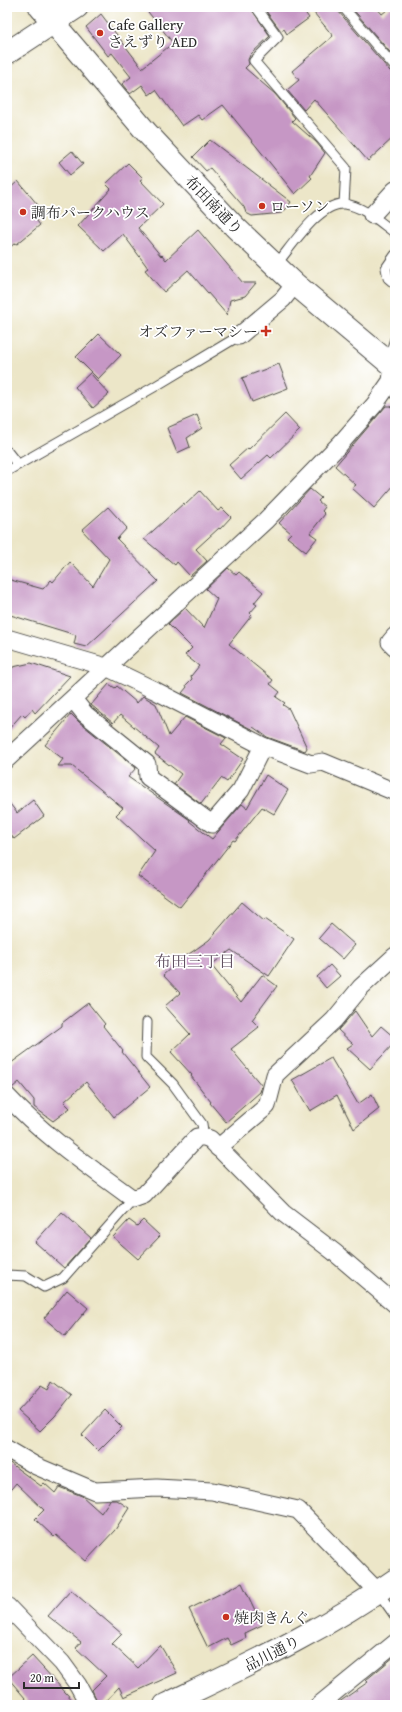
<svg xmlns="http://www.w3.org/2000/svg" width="402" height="1712" font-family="'Gentium Book Plus','Noto Serif JP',serif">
	<rect width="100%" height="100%" fill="#fff"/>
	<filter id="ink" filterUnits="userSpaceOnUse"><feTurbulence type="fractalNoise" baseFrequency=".025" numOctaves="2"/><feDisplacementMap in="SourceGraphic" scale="8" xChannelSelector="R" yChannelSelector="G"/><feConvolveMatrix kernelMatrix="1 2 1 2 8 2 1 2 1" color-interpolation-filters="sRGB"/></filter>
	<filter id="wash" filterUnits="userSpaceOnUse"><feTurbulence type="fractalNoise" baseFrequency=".012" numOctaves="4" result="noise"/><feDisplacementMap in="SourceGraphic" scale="16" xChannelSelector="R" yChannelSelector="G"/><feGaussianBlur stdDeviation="0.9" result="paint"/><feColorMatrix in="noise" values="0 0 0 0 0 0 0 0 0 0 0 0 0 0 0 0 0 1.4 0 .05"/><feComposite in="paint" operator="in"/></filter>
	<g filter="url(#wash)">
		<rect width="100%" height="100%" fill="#ece6c8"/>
		<g id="blocks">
			<path fill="#c697c5" d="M144 7H250L270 36 250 55 248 60 249 64 245 68 275 94 295 118 292 121 316 142 325 153 310 176 312 178 295 194 223 105 202 120 198 115 182 126 156 90 149 95 142 85 130 94 122 84 131 77 112 53 108 56 86 27 101 14 142 68 173 43Z
				M263 7H301L309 18 287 34 284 29 281 31Z
				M321 7H337L338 11 390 71 395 73V136L368 161 314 99 304 110 287 90 299 80 292 71 333 36 314 13Z
				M351 7H376L382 14 391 7H395V58Z
				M210 140 291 202 286 209 282 213 252 216 246 213 244 207 210 168 206 171 193 157Z
				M72 151 83 164 70 175 59 162Z
				M128 163 143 178 140 180 163 204 138 228 161 256 162 255 166 260 198 230 243 283H256L245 296 230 300 227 315 188 270 164 292 145 270 148 268 123 234 104 251 78 226 111 189 106 184Z
				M18 181 42 210 34 217 40 225 17 244 15 243 7 250V191Z
				M99 334 121 355 98 379 76 357Z
				M279 364 288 388 252 402 242 378Z
				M90 373 109 394 93 408 75 387Z
				M386 406H390L395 410V484L374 508 352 488 356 485 335 466Z
				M285 414 300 430 271 458 268 455 241 479 229 465 248 448 249 449Z
				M197 415 202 428 187 438 190 447 177 453 167 428Z
				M310 489 321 498 318 501 325 507 322 511 325 514 310 533 317 538 306 552 287 537 291 533 279 523Z
				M200 491 218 511 222 508 231 517 220 529 219 528 196 549 207 561 190 576 177 562 175 565 144 539 184 503 185 505Z
				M108 507 127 528 117 539 158 581 86 647 74 644 76 635 7 614V579L43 589 51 580 53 582 70 562 93 586 109 559 82 530Z
				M228 568 236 575 239 572 263 592 254 603 257 605 250 613 252 615 229 644 273 680 270 684 280 692 276 697 285 703 283 705 289 709 307 748 305 751 267 737 253 727 251 729 182 693 187 687 186 685 192 679 191 676 199 666 185 655 192 648 168 624 185 608 204 628 217 599 206 589Z
				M31 663 70 676 35 713 32 709 25 717 22 714 7 731V675L13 667Z
				M109 684 115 688 117 686 137 703 143 696 156 704 169 736 185 717 226 738 221 744 243 759 227 782 221 778 201 804 174 784 181 774 155 754 159 748 120 715 113 723 91 705Z
				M71 714 79 722 136 768 128 777 190 820 189 821 212 839 242 804 247 808 266 775 288 790 274 814 262 807 235 841 233 840 180 907 138 876 155 851 116 815 123 808 72 766H58L63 759 45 745Z
				M7 800 17 813 33 800 44 816 14 839 7 830Z
				M242 902 264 921 265 919 294 939 269 976 231 950 211 965 241 1002 262 975 277 986 252 1020 259 1027 231 1049 262 1086 260 1092 226 1122 210 1103 211 1102 191 1076 192 1075 171 1052 190 1034 165 1006 180 993 163 975 179 961 209 940Z
				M331 924 355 945 343 959 319 938Z
				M330 965 340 976 326 988 317 977Z
				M88 1003 105 1024 103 1026 123 1051 122 1052 150 1087 114 1117 86 1082 64 1102 70 1108 53 1121 34 1107V1100L19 1082 12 1088 7 1086V1066L62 1026V1023Z
				M355 1011 372 1036 381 1026 395 1038V1042L370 1069 347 1048 353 1044 338 1030Z
				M331 1058 358 1104 372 1094 379 1109 354 1129 337 1095 310 1111 292 1080Z
				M62 1212 91 1238 64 1268 35 1242Z
				M129 1220 137 1226 143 1220 160 1236 138 1259 113 1237Z
				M67 1290 88 1308 65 1336 44 1318Z
				M53 1380 72 1395 55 1416 40 1431 18 1411 42 1385 49 1389Z
				M105 1410 122 1427 98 1451 82 1435Z
				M7 1461 41 1486 44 1483 55 1493 59 1487 82 1496 101 1513 110 1500H117L129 1508 115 1530 86 1561 56 1535 54 1537 35 1519 44 1510 16 1483 7 1494Z
				M242 1583 262 1625 245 1633 246 1638 231 1645 227 1638 208 1648 189 1609Z
				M71 1590 122 1634 112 1644 138 1668 160 1645 177 1673 124 1697 119 1687 102 1705H99L92 1690 106 1676 76 1648 81 1642 48 1616Z
				M32 1656 77 1705H31L8 1678Z
				M395 1656V1705H335L368 1682 366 1680Z"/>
		</g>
	</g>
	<g filter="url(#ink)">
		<use href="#blocks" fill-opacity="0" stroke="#484743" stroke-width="1"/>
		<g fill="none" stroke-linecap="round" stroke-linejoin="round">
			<defs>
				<path id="lane" d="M256 7 278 37 254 61 346 168 344 204
					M343 7 395 67
					M395 255 386 268 388 278 395 284
					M275 266C290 249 319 202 344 204 363 206 380 222 395 233
					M390 362V354L395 339
					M7 451 18 465
					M7 471 154 387 239 336
					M147 1022 146 1057 173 1084 202 1124 204 1137
					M7 1275 26 1276 44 1287 63 1278 133 1199
					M378 1592 395 1616"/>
				<path id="street" d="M372 215 395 190
					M239 336 283 299 295 284
					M395 636 390 642 395 647
					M7 638 106 667 154 690 263 746 311 764 323 762 395 792
					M73 699 85 714 147 764 148 777 212 824 241 790 263 746
					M7 759 265 521 340 444 375 404 391 381 392 373 390 362
					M7 1096C44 1136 90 1167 133 1199L144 1195 197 1137H204L210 1139 283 1213 334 1252 395 1304
					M218 1148 267 1106 275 1075 334 1020 361 987 395 956
					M7 1449 36 1466 95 1491 157 1488 212 1491 298 1510 378 1592
					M7 1606 62 1663 78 1685 89 1705
					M319 1705 395 1643"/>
				<path id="secondary" d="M40 7 147 133 236 228 295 284 395 368
					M7 53 77 7
					M165 1705C244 1667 323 1631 395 1580"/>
			</defs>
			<use href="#lane" stroke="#484743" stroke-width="11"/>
			<use href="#street" stroke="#484743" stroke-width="19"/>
			<use href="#secondary" stroke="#484743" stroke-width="24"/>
			<use href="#lane" stroke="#fff" stroke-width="9"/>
			<use href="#street" stroke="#fff" stroke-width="17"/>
			<use href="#secondary" stroke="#fff" stroke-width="22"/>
		</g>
	</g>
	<g fill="#c8321e" stroke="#fff" stroke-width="1.5">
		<circle cx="100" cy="33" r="4"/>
		<circle cx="262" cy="206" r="4"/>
		<circle cx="23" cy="212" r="4"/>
		<path d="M264 325h4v4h4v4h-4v4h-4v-4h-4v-4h4z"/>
		<circle cx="226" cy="1617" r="4"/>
	</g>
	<g text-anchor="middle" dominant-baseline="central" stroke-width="3.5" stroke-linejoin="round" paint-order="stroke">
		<g font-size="15" fill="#2b2b2b" stroke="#fff" text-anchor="start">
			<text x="108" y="24">Cafe Gallery<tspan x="108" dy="17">さえずり AED</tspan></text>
			<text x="270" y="206">ローソン</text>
			<text x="31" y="212">調布パークハウス</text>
			<text x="258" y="331" text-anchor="end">オズファーマシー</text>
			<text x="234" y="1617">焼肉きんぐ</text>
		</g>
		<g font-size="15" fill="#2b2b2b" stroke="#fff">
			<text transform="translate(214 205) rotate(46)">布田南通り</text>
			<text transform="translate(272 1653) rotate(-27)">品川通り</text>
		</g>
		<g font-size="16" fill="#615161" stroke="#fff">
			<text x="195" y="961">布田三丁目</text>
		</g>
	</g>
	<rect width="402" height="1712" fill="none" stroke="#fff" stroke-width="24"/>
	<path d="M24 1682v6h55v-6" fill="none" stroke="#2b2b2b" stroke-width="2"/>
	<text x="30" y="1682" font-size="12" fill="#2b2b2b" stroke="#ffffff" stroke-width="3" paint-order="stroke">20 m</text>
</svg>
